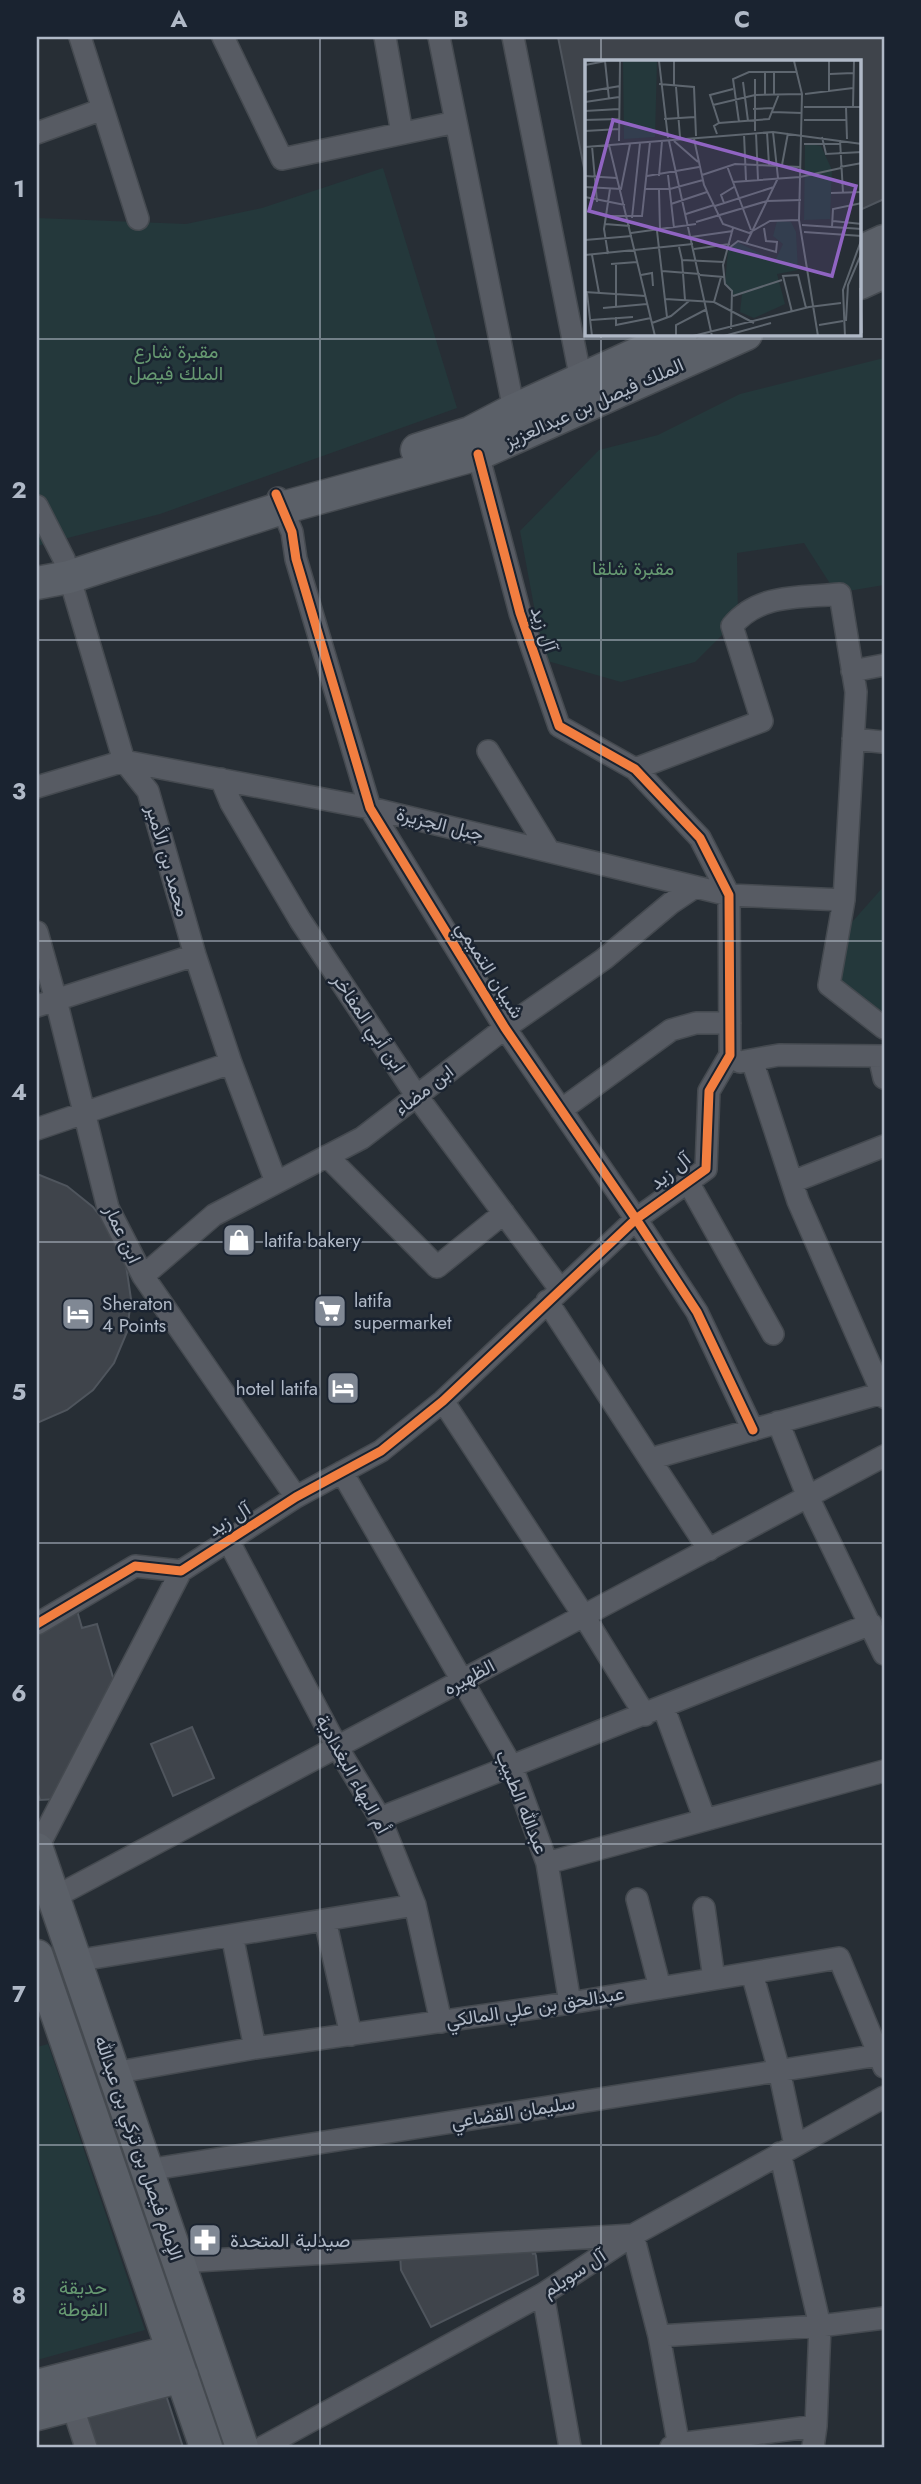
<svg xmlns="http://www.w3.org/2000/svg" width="921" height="2484" font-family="Jost,Vazirmatn,sans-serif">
	<rect width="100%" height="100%" fill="#272e35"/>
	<path fill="#24383b" d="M383 168 457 408 160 514 37 546V218L186 224 262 208Z
		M884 358V585L836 593 804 543 737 553 738 619 695 662 621 682 544 660 520 531 599 450 658 435 740 394Z
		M884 886V1020L840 991 845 930Z
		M48 2044 145 2330 37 2360V2047Z"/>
	<path fill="#3f444b" stroke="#4f555d" stroke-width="2" d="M558 37H884V199L860 210V61H587V183Z
		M37 1174 67 1186 93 1207 114 1234 126 1265 131 1299 127 1332 114 1363 93 1390 67 1410 37 1423Z
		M76 1607 82 1628 97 1624 115 1684 57 1799 40 1800 37 1791V1630Z
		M192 1727 214 1778 173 1796 151 1744Z
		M528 2244 533 2254 535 2253 536 2256 538 2275 431 2327 401 2270 400 2254Z
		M163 2386 183 2447H96L84 2412Z"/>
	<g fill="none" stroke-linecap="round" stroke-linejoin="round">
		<defs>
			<path id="street" d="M80 37 138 219
				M223 37 282 159 456 122
				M385 37 402 133
				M439 37 514 410
				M513 37 581 380
				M37 133 103 109
				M278 498 292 532 296 559 370 808 505 1028 636 1219 697 1312 753 1430
				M37 506 64 559 124 761 148 791 195 955 231 1063 276 1182
				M852 671 884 665
				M853 739 882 742
				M488 751 549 851
				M635 769 762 721 732 626C759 593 800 598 840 594L856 692 844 900 829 985 884 1028
				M221 779 231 803 300 920 416 1095 560 1289
				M37 787 124 761 370 808 729 895 844 900
				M37 932 56 1000 108 1208 143 1276 296 1497
				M37 1006 195 955
				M879 1056 884 1078
				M752 1060 798 1201 884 1397
				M740 1062 779 1055 884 1056
				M561 1110 671 1030 696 1023H730
				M37 1129 231 1063
				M327 1156 437 1267 504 1213
				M688 1182 773 1334
				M792 1182 884 1146
				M143 1276 214 1215 362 1138 505 1028 604 959 671 903 695 887
				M547 1301 709 1550
				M443 1401 584 1616 645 1715
				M778 1422 808 1497 884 1654
				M650 1459 882 1393
				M342 1472 512 1767 547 1863 570 2003
				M228 1540 337 1747 380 1818 415 1905 441 2022
				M37 1624 135 1566 181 1571 296 1497 381 1451 443 1401 636 1219 706 1169 709 1091 730 1055 729 895 700 838 635 769 559 726 520 613 478 454
				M663 1706 705 1820
				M380 1818 871 1624
				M37 1849 181 1571
				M547 1863 884 1771
				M53 1898 884 1456
				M637 1899 660 1988
				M704 1908 714 1979
				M325 1920 351 2035
				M232 1935 255 2048
				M75 1961 415 1905
				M752 1973 779 2070 795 2145
				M113 2073 255 2048 570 2003 839 1958 884 2067
				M780 2153 820 2326 816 2426 813 2447
				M147 2170 879 2055
				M178 2262 633 2235 659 2336 679 2447
				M543 2294 570 2447
				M659 2336 820 2326 884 2318
				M72 2405 86 2447
				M263 2447 543 2294 633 2235 884 2097
				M671 2447 678 2444 816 2426"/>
			<path id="secondary" d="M860 252 884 241
				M860 283 884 272
				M417 450 470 433 514 410 681 334
				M37 583 69 577 282 508 478 454 746 334
				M37 1849 242 2447
				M37 1956 206 2447
				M37 2386 173 2351
				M37 2414 182 2376"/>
		</defs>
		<use href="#street" stroke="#454a50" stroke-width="24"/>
		<use href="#secondary" stroke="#454a50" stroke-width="35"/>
		<use href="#street" stroke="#575b63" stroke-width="21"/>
		<use href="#secondary" stroke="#5b6068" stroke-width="32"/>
		<defs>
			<path id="cycleway" d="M276 494 292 532 296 559 370 808 505 1028 636 1219 697 1312 753 1430
				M37 1624 135 1566 181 1571 296 1497 381 1451 443 1401 636 1219 706 1169 709 1091 730 1055 729 895 700 838 635 769 559 726 520 613 478 454"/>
		</defs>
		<use href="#cycleway" stroke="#1a2330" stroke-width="13"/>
		<use href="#cycleway" stroke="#f27e40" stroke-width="9"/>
	</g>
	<path fill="none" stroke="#b0b9c7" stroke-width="2" stroke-opacity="0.55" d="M320 37V2447M601 37V61M601 334V2447M37 339H884M37 640H884M37 941H884M37 1242H884M37 1543H884M37 1844H884M37 2145H884"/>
	<defs>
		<symbol id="shop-square" viewBox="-11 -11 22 22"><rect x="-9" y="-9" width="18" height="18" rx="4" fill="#808894" stroke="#1a2330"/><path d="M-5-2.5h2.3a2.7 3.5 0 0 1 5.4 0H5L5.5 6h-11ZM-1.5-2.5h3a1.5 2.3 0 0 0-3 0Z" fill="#fff"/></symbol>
		<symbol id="supermarket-square" viewBox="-11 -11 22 22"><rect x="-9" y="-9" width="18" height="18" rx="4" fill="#808894" stroke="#1a2330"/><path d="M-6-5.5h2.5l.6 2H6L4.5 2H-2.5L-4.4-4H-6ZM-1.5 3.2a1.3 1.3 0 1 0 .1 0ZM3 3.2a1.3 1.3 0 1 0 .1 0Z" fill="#fff"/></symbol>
		<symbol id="hotel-square" viewBox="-11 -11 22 22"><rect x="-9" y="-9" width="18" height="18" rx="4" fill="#808894" stroke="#1a2330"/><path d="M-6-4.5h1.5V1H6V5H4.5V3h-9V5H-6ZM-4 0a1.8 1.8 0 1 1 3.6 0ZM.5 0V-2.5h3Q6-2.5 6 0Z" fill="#fff"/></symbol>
		<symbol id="pharmacy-square" viewBox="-11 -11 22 22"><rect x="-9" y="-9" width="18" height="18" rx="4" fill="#808894" stroke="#1a2330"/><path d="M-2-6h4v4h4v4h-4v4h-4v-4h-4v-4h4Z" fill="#fff"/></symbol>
	</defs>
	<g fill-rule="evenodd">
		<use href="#shop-square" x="220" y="1221" width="38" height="38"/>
		<use href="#supermarket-square" x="311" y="1292" width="38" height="38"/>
		<use href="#hotel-square" x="59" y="1295" width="38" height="38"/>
		<use href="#hotel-square" x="324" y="1369" width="38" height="38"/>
		<use href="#pharmacy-square" x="186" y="2221" width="38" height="38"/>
	</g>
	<g text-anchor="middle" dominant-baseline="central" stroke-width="5" stroke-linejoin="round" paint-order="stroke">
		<g font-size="19" fill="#669971" stroke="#1a2330">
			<text x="176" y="351">مقبرة شارع<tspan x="176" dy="22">الملك فيصل</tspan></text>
			<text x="633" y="568">مقبرة شلقا</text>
			<text x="83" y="2287">حديقة<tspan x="83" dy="22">الفوطة</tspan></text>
		</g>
		<g font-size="19" fill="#b0b9c7" stroke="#1a2330">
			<text transform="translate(594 403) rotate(-24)">الملك فيصل بن عبدالعزيز</text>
			<text transform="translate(544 629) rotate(71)">آل زيد</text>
			<text transform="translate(440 824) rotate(14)">جبل الجزيرة</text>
			<text transform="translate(168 861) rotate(74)">محمد بن الأمير</text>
			<text transform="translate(490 970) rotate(58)">شيبان التميمي</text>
			<text transform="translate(369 1023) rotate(56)">ابن أبي المفاخر</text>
			<text transform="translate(424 1090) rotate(-38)">ابن مضاء</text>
			<text transform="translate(670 1171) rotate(-39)">آل زيد</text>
			<text transform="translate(123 1234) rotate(65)">ابن عمار</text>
			<text transform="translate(229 1519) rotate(-32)">آل زيد</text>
			<text transform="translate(469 1677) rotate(-28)">الظهيره</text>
			<text transform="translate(353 1774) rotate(61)">أم البهاء البغدادية</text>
			<text transform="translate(522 1802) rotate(68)">عبدالله الطبيب</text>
			<text transform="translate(535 2007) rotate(-9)">عبدالحق بن علي المالكي</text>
			<text transform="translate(513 2112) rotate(-9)">سليمان القضاعي</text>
			<text transform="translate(139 2148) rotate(71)">الإمام فيصل بن تركي بن عبدالله</text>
			<text transform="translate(574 2273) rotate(-33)">آل سويلم</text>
		</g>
		<g font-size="19" fill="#b0b9c7" stroke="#1a2330" text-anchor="start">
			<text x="264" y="1240">latifa bakery</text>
			<text x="354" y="1300">latifa<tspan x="354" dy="22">supermarket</tspan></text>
			<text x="102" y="1303">Sheraton<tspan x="102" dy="22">4 Points</tspan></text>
			<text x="318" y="1388" text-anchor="end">hotel latifa</text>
			<text x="230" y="2240">صيدلية المتحدة</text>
		</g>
	</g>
	<g transform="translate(585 60)">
		<rect width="276" height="276" fill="#272e35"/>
		<path d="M38 1H72L70 77 39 79ZM220 83 236 86 247 110 245 159 219 160ZM192 161 206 162 211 172 213 210 192 214 200 244 169 258 155 252 157 234 149 235 140 222 143 191 152 182 190 201 198 184 188 176Z" fill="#24383b"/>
		<path fill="none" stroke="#5e666f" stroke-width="2" d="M20 1 24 39M74 1 83 78M89 1V26M209 1 217 34 214 160 233 276M244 1V31M0 5 21 1M189 12V34M180 13V35M245 14 268 13M158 22 163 61M74 24 109 27 111 76M91 27 95 77M0 32 35 26M220 34 268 28M0 42 34 37M128 45 170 35 217 34M219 47H277M261 47 262 79M268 47 269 1M168 49 189 48M0 51 34 49M187 52 217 53M79 59 110 57M0 60 34 59M219 60H261M154 62 148 19 164 12H212M134 63 125 35 148 29M0 71 34 69M170 71V19M182 72 184 105M171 73 173 120M132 74 129 66 134 63 184 59 194 34M159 74 161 120M237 77 241 94 277 92M109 79 119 125 138 164 164 173 185 161 214 160M255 80 258 133M34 81 35 1M84 81 127 276M89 81 113 102M219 84H255M24 85 70 276M7 86 12 142M0 87 188 72 277 84M197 105 203 73M142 106 166 170M255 107 277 103M83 115 89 168M117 115 150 104 215 107M0 116 32 118M62 116 114 107M74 116 77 81M148 122 215 117 256 108M0 127 36 129 45 84M60 129H85L118 120M74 130 75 170M246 133 277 132M0 137 40 145M139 143 136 135 149 127M86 144 122 132M130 146 189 127M101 154 129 145M20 156H57L65 82M47 158 55 83M248 161 277 164M111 162 182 141 216 140M20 164 45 166M217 165 277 169M247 167 248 149 277 143M72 171 82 257M219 172 277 176M46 173 111 164M106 177 148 171M0 180 47 176M161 184 193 118 188 72M94 187 97 200 139 202M144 188 153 181 191 192 192 182 181 181 179 168M109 189 145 184M23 194 19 169 25 129M0 195 108 184M7 195 14 233M97 200 100 240M26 204 52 202M77 211 115 214M56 215 67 213 68 226M115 215 139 217M275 228 277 273M0 232 61 236M2 233 7 276M148 236 197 220M80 239 129 242 169 263M129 242 136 217M31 247V204M18 248 62 244M207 252 198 216 213 215 221 248M31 257V265L66 258M6 260 48 257M261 261 263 225 277 192M67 263 86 256 104 241M234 265 258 261M146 269 147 231 140 224 138 205 148 168M91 276V265L122 249M108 276 224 247 256 243M139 276 186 263M260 276 258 230 277 178"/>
		<path fill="#9064c2" fill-opacity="0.15" stroke="#9064c2" stroke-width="3.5" d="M28 60 271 126 247 216 4 151Z"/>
		<rect width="276" height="276" fill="none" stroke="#b0b9c7" stroke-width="3.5"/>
	</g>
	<rect width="921" height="2484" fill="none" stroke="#1a2330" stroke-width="77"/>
	<rect x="38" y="38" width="845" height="2408" fill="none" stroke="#b0b9c7" stroke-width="2.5"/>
	<g font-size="23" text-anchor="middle" font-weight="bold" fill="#b0b9c7">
		<text x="179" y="27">A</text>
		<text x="461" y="27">B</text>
		<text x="742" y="27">C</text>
		<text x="19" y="197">1</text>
		<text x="19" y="498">2</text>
		<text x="19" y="799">3</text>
		<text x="19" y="1100">4</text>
		<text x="19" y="1400">5</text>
		<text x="19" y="1701">6</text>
		<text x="19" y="2002">7</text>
		<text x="19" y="2303">8</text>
	</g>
</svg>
